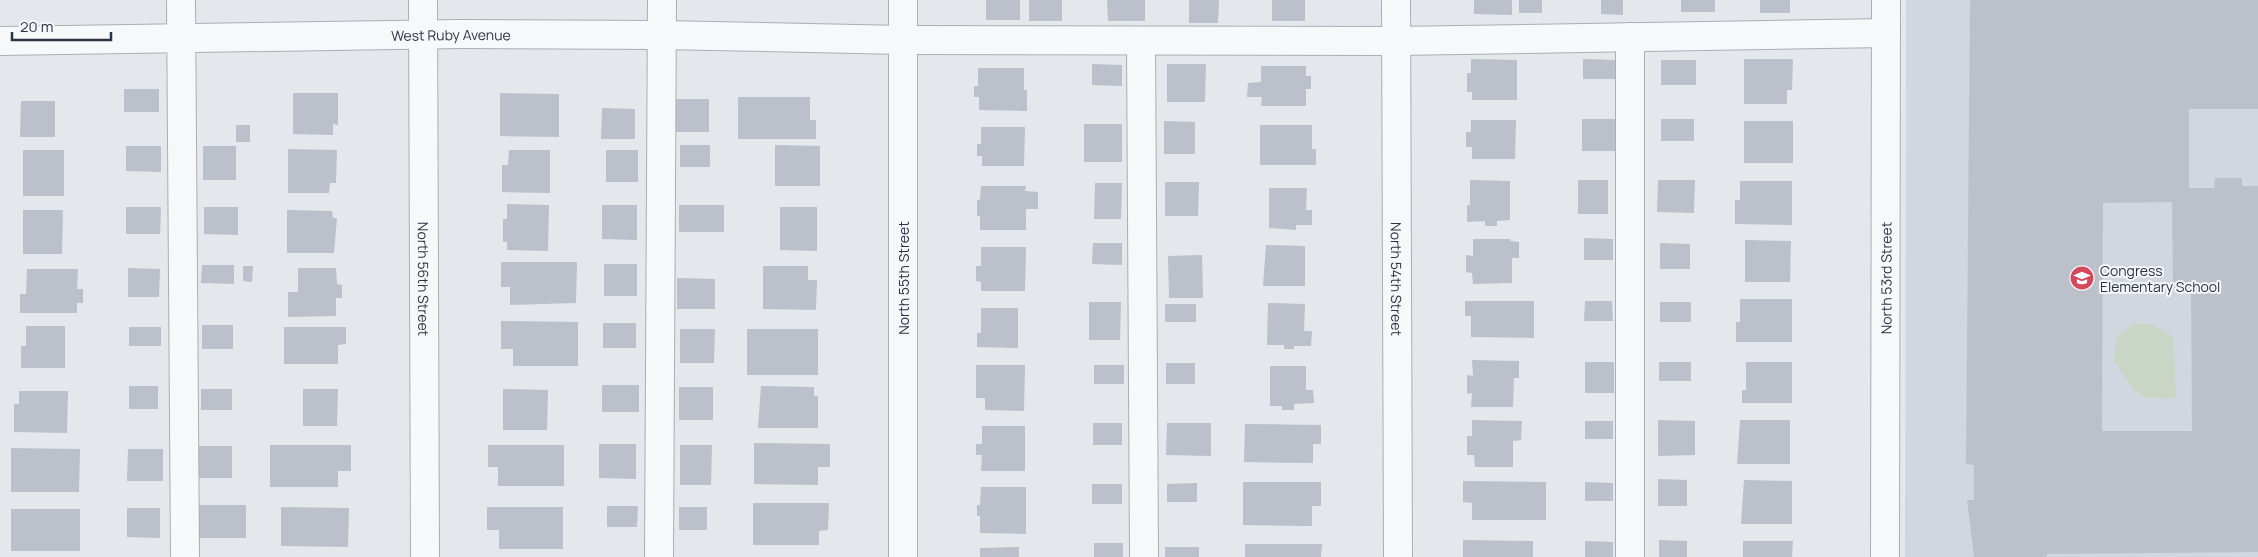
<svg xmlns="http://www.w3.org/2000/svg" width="2258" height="557" font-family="Manrope,sans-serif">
	<rect width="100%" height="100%" fill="#e4e7ec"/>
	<path fill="#d2d6de" d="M1906 0H2258V557H1905Z"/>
	<path fill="#c9d6c5" d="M2133 324H2152L2173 337 2176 397 2164 399 2145 397 2135 391 2114 361 2117 337Z"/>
	<path fill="#bbc0ca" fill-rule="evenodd" d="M986 0H1020V20H986Z
		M1029 0H1062V21H1029Z
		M1107 0H1145V21H1108Z
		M1189 0H1219L1218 23H1189Z
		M1272 0H1305V21H1272Z
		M1474 0H1512V15L1474 14Z
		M1519 0H1542V13H1519Z
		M1601 0H1623V15L1601 14Z
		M1681 0H1715V12H1681Z
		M1760 0H1790V13H1760Z
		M1970 0H2258V109H2189V188H2214L2215 178H2242V186H2258V552L2047 554V557H1974L1967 500H1974V465L1966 464ZM2172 202 2173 289H2191L2192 431H2102L2103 203Z
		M1471 59 1517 60V100H1472V92H1467V73H1471Z
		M1583 59 1616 60 1615 79H1583Z
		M1744 59H1793L1792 90H1787V104H1744Z
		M1661 60H1696V85H1661Z
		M1092 64 1122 65V86L1092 85Z
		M1167 64H1206L1205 102H1167Z
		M1261 66H1306V76H1311V89H1306V106H1261L1262 97H1247L1248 83 1261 82Z
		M978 68H1024V90H1027V111L979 110V97H974V86H978Z
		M124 89H159V112H124Z
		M293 93H338V125L333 124V135L293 134Z
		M500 93 559 94V137L500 136Z
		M738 97H810V120H816V139H738Z
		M674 99H709V132H674Z
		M21 101H55V137H20Z
		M602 108 635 109V139H601Z
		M1582 119H1617L1616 151H1582Z
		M1661 119H1694V141H1661Z
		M1471 120H1516L1515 159H1472V147H1466V132H1471Z
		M1164 121 1195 122V154H1164Z
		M1744 121H1793V163H1744Z
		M1084 124H1122V162H1084Z
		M236 125H250V142H236Z
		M1260 125H1312V149H1316V165H1260Z
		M981 127H1025L1024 166H982V156H977V144H981Z
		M680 145H710V167H680Z
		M775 145 820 146V186H775Z
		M126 146H161V172L126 171Z
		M203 146H236V180H203Z
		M288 149 337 150 336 183H330L329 193H288Z
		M23 150H64V196H23Z
		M509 150H550V193L502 192V165H508Z
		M606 150H638V182H606Z
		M1470 180 1510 181V220L1497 221V226H1485V221L1467 222V205H1470Z
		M1578 180H1608V214H1578Z
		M1658 180H1695L1694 213 1657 212Z
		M1740 181H1792V225L1735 224V200H1740Z
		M1165 182H1199L1198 216H1165Z
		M1095 183H1122L1121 219H1094Z
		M981 186H1026L1025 191 1038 192V209H1026V230H980V216H977V200H980Z
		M1269 188H1307L1306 210H1312V225H1296V230L1269 228Z
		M507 204 549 205 548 251 507 250V242H503V219H507Z
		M602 205H637V240L602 239Z
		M679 205H724V232H679Z
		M126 207H161L160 234H126Z
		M204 207H238V235L204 234Z
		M780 207H817V251L780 250Z
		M23 210H63L62 254H23Z
		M287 210 332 211 333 218H337L334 253H287Z
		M1584 238 1613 239V260H1584Z
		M1473 239H1510V241L1519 242V258H1512V283L1473 284 1472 273 1466 272V255L1473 256Z
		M1745 240 1791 241 1790 282H1745Z
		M1093 243H1122V265L1092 264Z
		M1660 243 1690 244V269H1660Z
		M1266 245 1305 246V286H1263Z
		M981 247H1026L1025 291H981V282L976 281V266H981Z
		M1202 255 1203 298H1169L1168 256Z
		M501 262H577L576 303 510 305V287H501Z
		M604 264H637V296H604Z
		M202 265H234V284L201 283Z
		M243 266H253L252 282 243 281Z
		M763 266H808V280H817L816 310 763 309Z
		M128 268 160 269 159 297H128Z
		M298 268H336L337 284 342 285V298H336V316L288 317V292H298Z
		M27 269H78L77 289H83V303H77V313H20V294H26Z
		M677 278 715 279V309H677Z
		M1740 299H1792V342H1736V322H1740Z
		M1465 301H1534V338L1471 337V316H1465Z
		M1585 301H1612L1613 321H1584Z
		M1089 302H1121L1120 340H1089Z
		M1660 302H1691V322H1660Z
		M1268 303 1305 304 1304 331H1312L1311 346H1294V349H1284V345H1267Z
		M1165 304H1196V322H1165Z
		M981 308H1018V348L977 347V333H981Z
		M501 321 578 322V366H513V349H501Z
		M603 323H636V348H603Z
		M202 325H233V349H202Z
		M26 326H65V368H21V346H26Z
		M129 327H161V346H129Z
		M284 327H346V344L338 345V364H284Z
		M680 329H715L714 363H680Z
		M747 329H818V375H747Z
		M1472 360 1519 361V378H1514L1513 407H1471L1472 393 1467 394V375L1473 376Z
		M1585 362H1614V393H1585Z
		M1659 362H1691V381H1659Z
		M1746 362H1792V403H1742V390H1746Z
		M1166 363H1195V384H1166Z
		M976 365H1025L1024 411 985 410V398H976Z
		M1094 365H1124V384H1094Z
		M1270 366H1306V390H1313L1314 403 1294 404V410H1282V406H1270Z
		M602 385H639V412H602Z
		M129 386H158V409H129Z
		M761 386 814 387V396H818V428H758Z
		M679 387H713V420H679Z
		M201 389H232V410H201Z
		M303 389H338L337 426H303Z
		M503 389 548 390 547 430H503Z
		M19 391H68L67 433 14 432V404H19Z
		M1472 420 1522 421 1521 440 1513 441V467H1475L1474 455H1467V436H1472Z
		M1658 420 1695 421V455L1658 456Z
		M1740 420H1790V464H1737Z
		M1585 421H1613V439H1585Z
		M1093 423H1122V445H1093Z
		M1167 423H1211V456L1166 455Z
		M1245 424 1321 425V444H1313V463L1244 462Z
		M982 426H1025V471H981L982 455H976V444H982Z
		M754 443 830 444V467H818V485L754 484Z
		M599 444H636V479L599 478Z
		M270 445H351V471H338V487H270Z
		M488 445H564V486H498V467H488Z
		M680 445H712L711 485H680Z
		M199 446H232V478H199Z
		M11 448 80 449 79 492H11Z
		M128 449H163V481H127Z
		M1658 479 1687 480V506H1658Z
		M1744 480 1792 481V524H1741Z
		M1463 481 1546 482V520H1472V503L1463 502Z
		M1243 482H1321V506H1312V526L1243 525Z
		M1585 482 1613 483V501H1585Z
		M1197 483V502H1167V484Z
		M1092 484H1122V504H1092Z
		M981 487H1026V534L980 533V516H977V505H980Z
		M753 503H829L828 530 819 531V545H753Z
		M199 505H246V538H199Z
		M607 506H638L637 527H607Z
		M281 507 349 508 348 547 281 546Z
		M487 507H563V549H499V530H487Z
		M679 507H707V530H679Z
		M127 508H160V538L127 537Z
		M11 509H80V551H11Z
		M1463 540 1533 541V557H1463Z
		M1659 540 1687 541V557H1659Z
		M1585 541 1613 542V557H1585Z
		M1743 541H1793L1792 557H1743Z
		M1094 543H1123V557H1094Z
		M1245 544H1322L1321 557H1245Z
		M1019 547V557H980V548Z
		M1165 547H1199V557H1165Z"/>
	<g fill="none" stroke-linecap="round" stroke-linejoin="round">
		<defs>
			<g id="minor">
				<path d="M181 0 185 557"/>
				<path id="s1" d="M423 0 425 557"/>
				<path id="s2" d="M1396 0 1398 557"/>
				<path id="s3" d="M0 41 459 34 662 35 903 40 1396 41 1886 33"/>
				<path d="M1141 41 1144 557"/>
				<path d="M659 557 662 0"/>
				<path d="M903 557V0"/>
				<path d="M1630 557V37"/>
				<path id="s4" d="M1885 557 1886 0"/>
			</g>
		</defs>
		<use href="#minor" stroke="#a9aeb7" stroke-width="30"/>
		<use href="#minor" stroke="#f7f8fa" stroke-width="28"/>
	</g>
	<defs>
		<symbol id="school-disc" viewBox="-11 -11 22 22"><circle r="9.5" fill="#d1495b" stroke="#f4f6f9"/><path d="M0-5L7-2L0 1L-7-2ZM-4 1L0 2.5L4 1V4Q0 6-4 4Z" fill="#fff"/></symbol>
	</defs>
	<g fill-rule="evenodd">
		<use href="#school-disc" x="2068" y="264" width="28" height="28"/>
	</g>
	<g text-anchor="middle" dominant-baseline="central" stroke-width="4" stroke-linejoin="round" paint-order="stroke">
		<g font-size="14" fill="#2b3445" stroke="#f4f6f9">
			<text stroke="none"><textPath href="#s3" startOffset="451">West Ruby Avenue</textPath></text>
			<text stroke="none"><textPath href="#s1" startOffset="279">North 56th Street</textPath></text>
			<text transform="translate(903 278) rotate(-90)">North 55th Street</text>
			<text stroke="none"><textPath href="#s4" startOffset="279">North 53rd Street</textPath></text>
			<text stroke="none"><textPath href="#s2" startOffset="279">North 54th Street</textPath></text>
		</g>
		<g font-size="14" fill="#2b3445" stroke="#f4f6f9" text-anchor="start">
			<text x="2100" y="270">Congress<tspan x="2100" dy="16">Elementary School</tspan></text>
		</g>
	</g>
	<path d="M12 32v8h99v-8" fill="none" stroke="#2b3445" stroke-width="2.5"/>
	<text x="20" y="32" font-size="15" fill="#2b3445" stroke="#f4f6f9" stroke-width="4" paint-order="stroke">20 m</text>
</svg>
